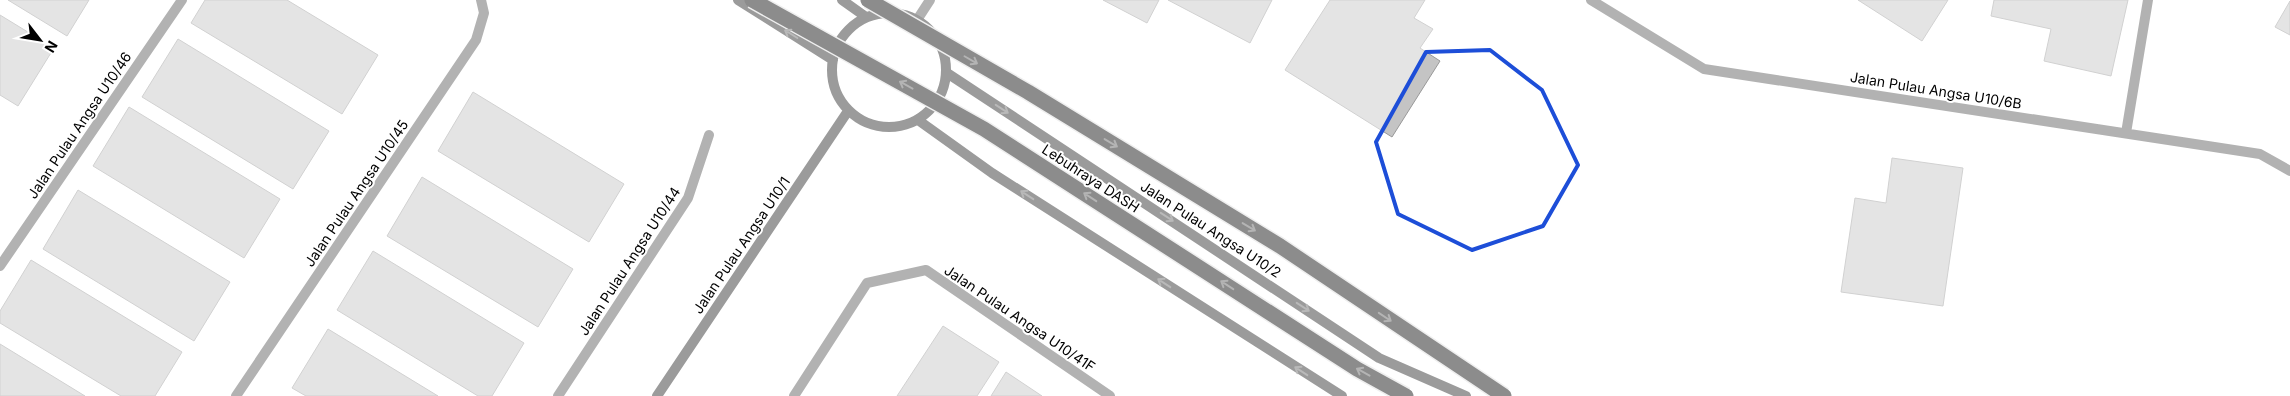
<svg xmlns="http://www.w3.org/2000/svg" width="2290" height="396" font-family="Inter,sans-serif">
	<rect width="100%" height="100%" fill="#fff"/>
	<path fill="#c4c4c4" stroke="#999" d="M8 0H89L67 36Z
		M205 0H287L378 55 342 114 191 23Z
		M1103 0H1159L1147 23Z
		M1168 0H1272L1250 43Z
		M1330 0H1425L1414 18 1433 29 1420 48 1440 61 1392 137 1285 70Z
		M1858 0H1948L1922 41Z
		M1994 0H2128L2111 76 2044 61 2051 29 1991 16Z
		M2290 1V35L2275 27Z
		M0 15 54 48 18 106 0 95Z
		M178 39 329 131 293 189 142 97Z
		M473 92 624 184 589 242 438 151Z
		M129 107 280 199 244 258 93 166Z
		M1892 158 1963 168 1943 306 1841 292 1855 198 1886 203Z
		M422 177 573 269 538 327 387 236Z
		M78 190 230 282 194 341 43 249Z
		M373 251 524 343 492 396H478L337 310Z
		M31 260 182 352 155 396H121L0 323V311Z
		M943 326 999 362 977 396H897Z
		M328 329 438 396H306L292 388Z
		M0 344 85 396H0Z
		M1006 372 1042 396H991Z"/>
	<g fill="none" stroke-linecap="round" stroke-linejoin="round">
		<path stroke="#555" stroke-width="10" d="M1591 0 1704 69 2260 154 2290 171
			M917 20 930 0
			M2126 133 2148 0
			M0 266 182 0
			M236 396 476 40 484 13 481 0
			M558 396 688 198 709 135
			M794 396 867 283 926 270 1110 396"/>
		<path stroke="#222" stroke-width="10" d="M738 0 833 60
			M842 0 866 17
			M832 70a57 57 0 1 1 114 0a57 57 0 1 1-114 0Z
			M947 73 1379 358 1466 396
			M918 120 992 173 1342 396
			M657 396 848 111"/>
		<defs>
			<path id="highway-bridge" d="M752 0 984 129 1357 369 1406 396
				M868 0 1028 92 1280 246 1504 396"/>
		</defs>
		<use href="#highway-bridge" stroke="#dbdbdb" stroke-width="18" stroke-linecap="butt"/>
		<use href="#highway-bridge" stroke="#000" stroke-width="15"/>
	</g>
	<defs><path id="oneway-shaft" d="M-6 0H5M1.5-3L5.5 0L1.5 3" fill="none" stroke-width="1.6" stroke-linecap="round" stroke-linejoin="round" transform="scale(1.25)"/></defs>
	<g stroke="#646464">
		<use href="#oneway-shaft" transform="translate(791 34) rotate(-148)"/>
		<use href="#oneway-shaft" transform="translate(1002 109) rotate(33)"/>
		<use href="#oneway-shaft" transform="translate(1027 195) rotate(-147)"/>
		<use href="#oneway-shaft" transform="translate(1167 217) rotate(33)"/>
		<use href="#oneway-shaft" transform="translate(1164 283) rotate(-147)"/>
		<use href="#oneway-shaft" transform="translate(1303 307) rotate(33)"/>
		<use href="#oneway-shaft" transform="translate(1301 371) rotate(-147)"/>
	</g>
	<g stroke="#595959">
		<use href="#oneway-shaft" transform="translate(971 60) rotate(30)"/>
		<use href="#oneway-shaft" transform="translate(906 85) rotate(-151)"/>
		<use href="#oneway-shaft" transform="translate(1111 143) rotate(31)"/>
		<use href="#oneway-shaft" transform="translate(1090 197) rotate(-147)"/>
		<use href="#oneway-shaft" transform="translate(1249 227) rotate(31)"/>
		<use href="#oneway-shaft" transform="translate(1227 285) rotate(-147)"/>
		<use href="#oneway-shaft" transform="translate(1385 317) rotate(34)"/>
		<use href="#oneway-shaft" transform="translate(1363 372) rotate(-151)"/>
	</g>
	<path d="M0 0H2290V396H0ZM1490 50 1542 90 1578 165 1543 226 1472 250 1398 214 1376 142 1426 52Z" fill="#fff" fill-opacity=".55" fill-rule="evenodd"/>
	<path fill="none" stroke="#1d4ed8" stroke-width="4" stroke-linejoin="round" d="M1490 50 1542 90 1578 165 1543 226 1472 250 1398 214 1376 142 1426 52Z"/>
	<g text-anchor="middle" dominant-baseline="central" stroke-width="4" stroke-linejoin="round" paint-order="stroke">
		<g font-size="14" fill="#000" stroke="#fff">
			<text transform="translate(1936 90) rotate(9)">Jalan Pulau Angsa U10/6B</text>
			<text transform="translate(79 125) rotate(-56)">Jalan Pulau Angsa U10/46</text>
			<text transform="translate(1091 178) rotate(33)">Lebuhraya DASH</text>
			<text transform="translate(356 193) rotate(-56)">Jalan Pulau Angsa U10/45</text>
			<text transform="translate(1211 229) rotate(33)">Jalan Pulau Angsa U10/2</text>
			<text transform="translate(741 245) rotate(-56)">Jalan Pulau Angsa U10/1</text>
			<text transform="translate(629 261) rotate(-57)">Jalan Pulau Angsa U10/44</text>
			<text transform="translate(1020 318) rotate(34)">Jalan Pulau Angsa U10/41F</text>
		</g>
	</g>
	<g transform="translate(40 40) rotate(121)" stroke="#ffffff" stroke-width="4" paint-order="stroke">
	<path d="M0-4L9 19L0 12L-9 19Z" fill="#000000"/>
	<text y="-8" font-size="14" font-weight="bold" text-anchor="middle" fill="#000000">N</text>
	</g>
</svg>
